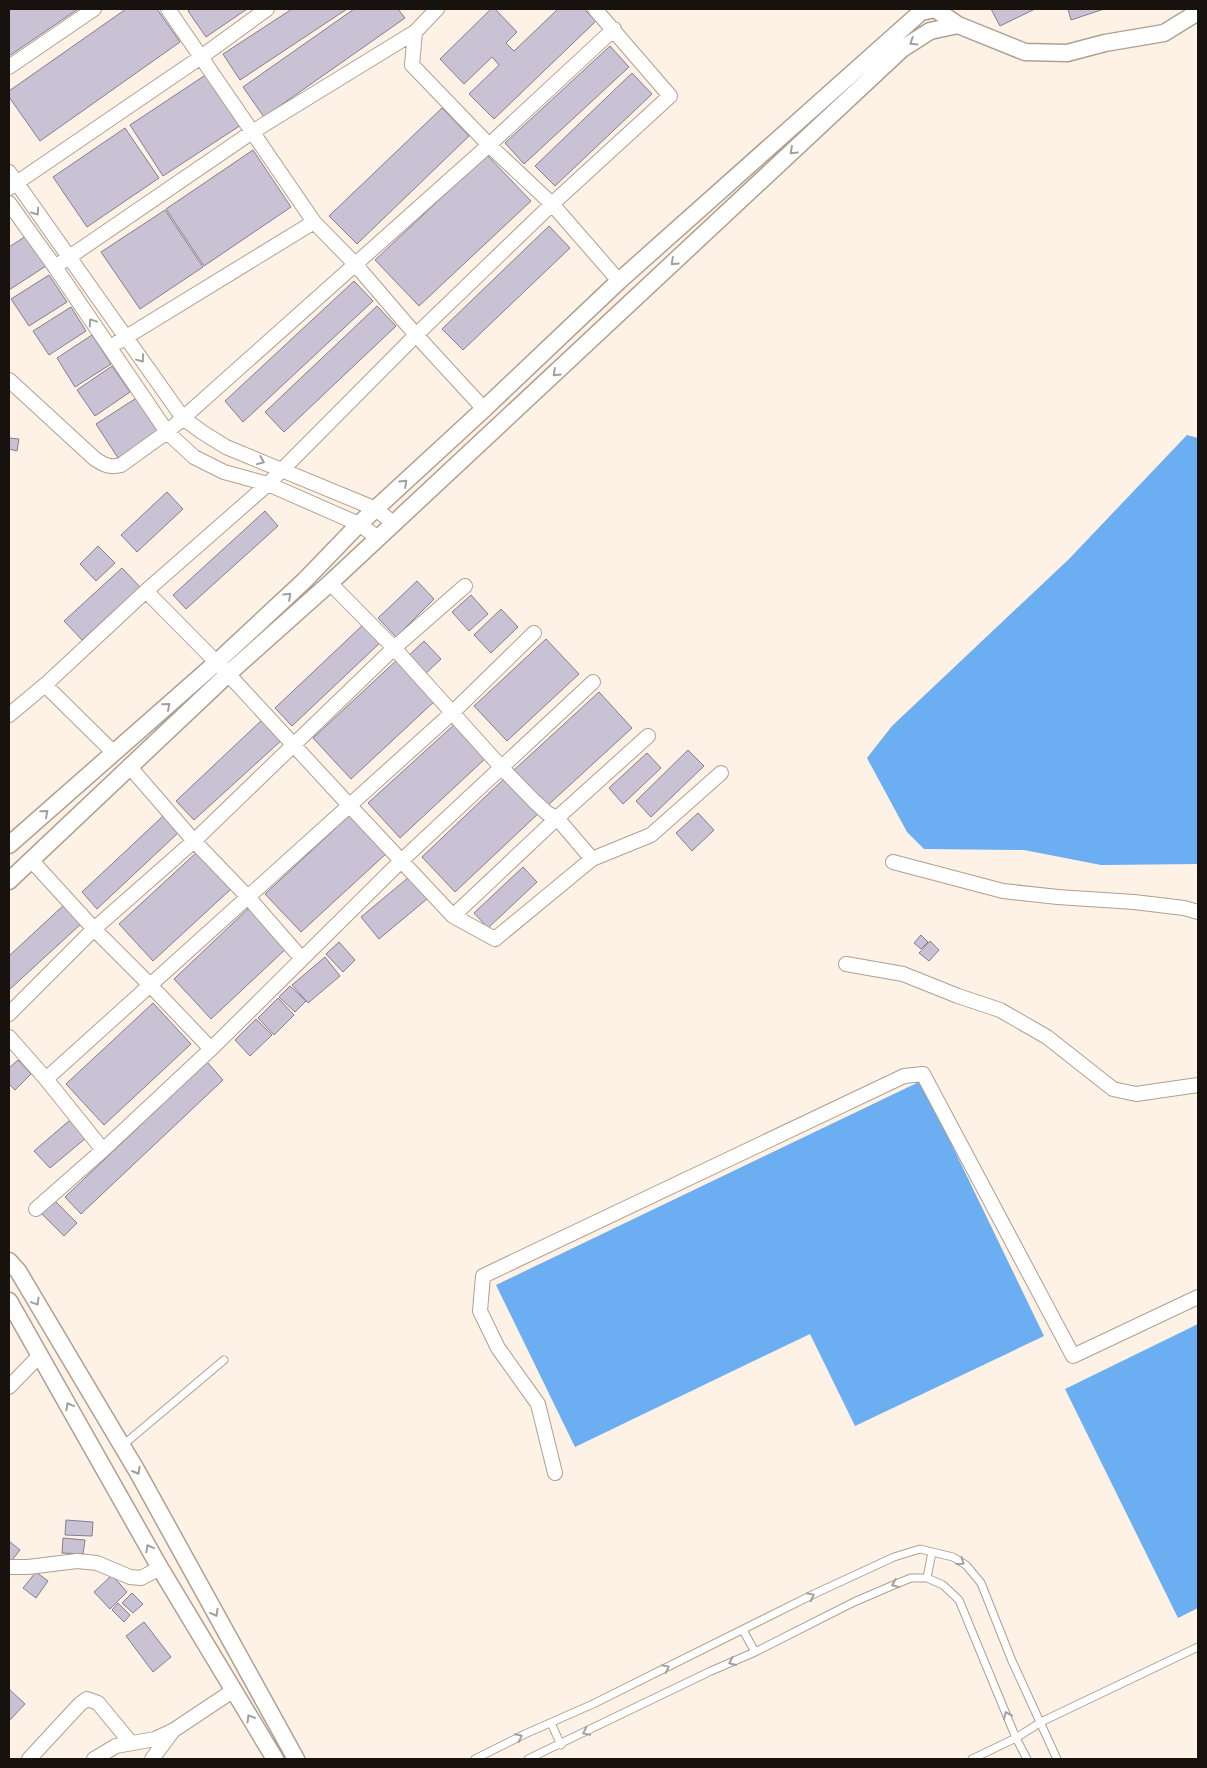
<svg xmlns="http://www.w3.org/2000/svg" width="1207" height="1768" font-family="'Noto Sans',sans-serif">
	<rect width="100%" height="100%" fill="#fef1e5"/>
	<path fill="#6baef2" d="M1187 435 1198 438V864L1101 865 1024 850 924 849 907 832 867 758 892 726 1069 559Z
		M921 1081 1044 1336 855 1426 810 1334 575 1447 496 1285Z
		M1198 1324V1608L1178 1618 1065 1389Z"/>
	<path fill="#c9c2d4" stroke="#847e8e" d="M9 9H78L9 56Z
		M126 9H157L180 42 40 141 9 97V91Z
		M191 9H247L206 37 188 11Z
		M292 9H347L240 80 223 54Z
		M354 9H398L405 18 264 117 243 87Z
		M491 9H495L517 32 506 43 514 51 558 9H584L596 21 494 119 469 94 499 65 492 57 464 84 440 59Z
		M991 9H1035L1000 26Z
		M1068 9H1104L1071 20Z
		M610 46 629 67 524 164 505 143Z
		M632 73 652 94 555 186 535 166Z
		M207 74 241 125 163 176 130 125Z
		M442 108 469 136 357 244 329 216Z
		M125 128 159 178 87 227 53 177Z
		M253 150 291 207 204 266 166 209Z
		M487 155 531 201 419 306 375 260Z
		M165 210 203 267 140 309 101 252Z
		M549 226 570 248 463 350 442 329Z
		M26 236 46 266 9 290V247Z
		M49 275 67 302 29 326 11 299Z
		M354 281 373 301 243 422 225 401Z
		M377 306 396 326 284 432 265 412Z
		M71 307 86 331 49 355 33 331Z
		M92 335 111 364 75 387 57 358Z
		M112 366 130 392 95 416 77 390Z
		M138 397 160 430 118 458 96 424Z
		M9 438 19 439 17 451 9 449Z
		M167 492 183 509 137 552 121 535Z
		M265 511 278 526 186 609 173 595Z
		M98 546 115 563 96 581 80 564Z
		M122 568 140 587 82 640 64 621Z
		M417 581 434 599 396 637 378 618Z
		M471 595 488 614 469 631 452 612Z
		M501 609 518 627 491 653 474 635Z
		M366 622 383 640 292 726 275 708Z
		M546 639 579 674 507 741 474 706Z
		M424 641 441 659 422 677 405 659Z
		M399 658 437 699 351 779 313 738Z
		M599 692 632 728 547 806 514 770Z
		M264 718 283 739 194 820 176 801Z
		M456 723 487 757 400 838 368 803Z
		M688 750 704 766 651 817 636 801Z
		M647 753 661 768 623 804 609 788Z
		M507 776 541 811 455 892 422 857Z
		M352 813 388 852 301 932 265 894Z
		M698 813 714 830 692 851 676 833Z
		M163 816 179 832 97 909 82 892Z
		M197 852 231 889 153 961 119 924Z
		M523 867 537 882 488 928 474 913Z
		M409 877 427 899 379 939 361 917Z
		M66 903 83 922 9 990V956Z
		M251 906 289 946 211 1019 174 979Z
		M921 935 928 942 921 949 914 943Z
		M930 941 939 950 929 961 919 953Z
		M339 942 355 960 343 972 326 954Z
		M325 957 340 976 308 1003 292 985Z
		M290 986 306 1001 295 1012 279 997Z
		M278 998 294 1015 274 1035 258 1018Z
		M153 1003 191 1044 104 1125 66 1084Z
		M256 1019 272 1035 250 1056 235 1040Z
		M18 1060 31 1074 15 1090 9 1084V1068Z
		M207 1062 223 1080 81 1214 65 1197Z
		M70 1120 86 1138 50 1168 34 1151Z
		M55 1201 77 1223 64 1236 42 1214Z
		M66 1520 93 1522 92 1536 65 1535Z
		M63 1538 85 1540 83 1554 62 1553Z
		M9 1541 20 1550 9 1564Z
		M36 1572 48 1581 36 1598 23 1588Z
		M112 1575 127 1592 110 1609 94 1592Z
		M132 1593 143 1604 133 1613 122 1603Z
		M118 1603 130 1615 124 1622 112 1610Z
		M144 1622 171 1657 153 1672 126 1636Z
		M9 1689 25 1704 9 1721Z"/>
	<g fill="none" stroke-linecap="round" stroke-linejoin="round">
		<defs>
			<path id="service" d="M123 1445 224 1360
				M927 1578 932 1552
				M743 1630 755 1652
				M551 1723 561 1745
				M475 1759 525 1734 593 1704 814 1594 894 1557 920 1549 953 1557 966 1565 981 1583 1012 1661 1057 1759
				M528 1759 711 1671 755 1652 854 1602 896 1584 911 1578H927L943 1585 959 1600 1016 1738 1027 1759
				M972 1759 1016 1738 1041 1722 1198 1647"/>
			<path id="minor" d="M168 9 314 222 355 264 416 335 484 409
				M595 9 670 96 552 204 416 335 268 484 146 591 228 674 349 805 453 916 495 939 592 859 651 835 721 773
				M415 32 412 65 489 145 552 204 619 281
				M9 67 94 9
				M9 172 183 418 202 432 226 447 376 509 394 524
				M9 188 201 57 267 9
				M9 203 55 267 167 432 194 457 224 472 268 484 359 524 378 538
				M62 262 252 132 415 32 437 9
				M118 342 314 222
				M9 380 95 459C104 465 110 468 121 465L167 432 183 418 489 145 614 29
				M330 583 394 648 502 768 534 801 547 813 557 818 592 859
				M45 685 114 753
				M9 715 45 685 146 591
				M129 766 194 841 247 896 302 959
				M32 861 94 929 151 986 211 1049
				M893 862 1003 891 1058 897 1134 902 1184 908 1198 912
				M453 916 557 818 648 736
				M846 964 903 974 958 996 1000 1010 1047 1037 1113 1089 1136 1094 1198 1085
				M9 1014 94 929 194 841 394 648 465 586
				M9 1037 46 1079 103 1150
				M46 1079 452 713 534 633
				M36 1209 103 1150 211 1049 401 861 593 682
				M9 1387 40 1355
				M555 1473 538 1404 498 1348 480 1311 483 1276 904 1076 923 1074 1073 1356 1198 1297
				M9 1567H28L77 1561 97 1563 130 1577 141 1578 160 1568
				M29 1759 80 1704 87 1699 98 1703 131 1743
				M94 1759 116 1746 155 1739 174 1730 234 1690
				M152 1759 172 1732"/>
			<path id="tertiary" d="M9 845 217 662 304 581 359 524 484 409 619 281 921 12 935 9 958 25 1025 52 1067 53 1105 43 1164 33 1198 12
				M9 881 228 674 330 583 902 49 930 31 958 25
				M9 1261 18 1271 137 1471 296 1759
				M9 1301 160 1568 275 1759"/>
		</defs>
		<use href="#service" stroke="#afa092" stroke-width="9"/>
		<use href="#minor" stroke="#afa092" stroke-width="16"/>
		<use href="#tertiary" stroke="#afa092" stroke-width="19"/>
		<use href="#service" stroke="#fff" stroke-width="7"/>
		<use href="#minor" stroke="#fff" stroke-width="14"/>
		<use href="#tertiary" stroke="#fff" stroke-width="16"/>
	</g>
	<defs><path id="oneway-chevron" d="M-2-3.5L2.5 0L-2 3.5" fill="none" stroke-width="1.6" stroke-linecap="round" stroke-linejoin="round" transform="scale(1.25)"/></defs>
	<g stroke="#a2a09e">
		<use href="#oneway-chevron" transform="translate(913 42) rotate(148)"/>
		<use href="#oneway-chevron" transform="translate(793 151) rotate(137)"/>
		<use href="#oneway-chevron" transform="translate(36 212) rotate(55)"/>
		<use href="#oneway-chevron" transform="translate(674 262) rotate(137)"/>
		<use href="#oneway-chevron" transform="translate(92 322) rotate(-124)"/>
		<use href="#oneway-chevron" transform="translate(141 359) rotate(53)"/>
		<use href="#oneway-chevron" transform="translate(556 373) rotate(137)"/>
		<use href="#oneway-chevron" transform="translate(261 461) rotate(22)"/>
		<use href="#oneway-chevron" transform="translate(404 483) rotate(-43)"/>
		<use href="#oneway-chevron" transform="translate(288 596) rotate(-43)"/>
		<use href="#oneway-chevron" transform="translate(167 706) rotate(-41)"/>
		<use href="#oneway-chevron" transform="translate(45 813) rotate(-41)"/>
		<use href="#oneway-chevron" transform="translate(36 1302) rotate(59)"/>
		<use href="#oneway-chevron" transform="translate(69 1406) rotate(-119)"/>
		<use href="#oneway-chevron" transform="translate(137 1471) rotate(60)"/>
		<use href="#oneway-chevron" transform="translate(149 1548) rotate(-119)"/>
		<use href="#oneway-chevron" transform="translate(961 1562) rotate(36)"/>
		<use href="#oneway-chevron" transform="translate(895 1584) rotate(158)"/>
		<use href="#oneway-chevron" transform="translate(811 1596) rotate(-26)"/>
		<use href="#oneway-chevron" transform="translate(215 1613) rotate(61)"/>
		<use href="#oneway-chevron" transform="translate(732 1662) rotate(156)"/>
		<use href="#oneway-chevron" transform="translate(666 1668) rotate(-26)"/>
		<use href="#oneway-chevron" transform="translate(1007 1715) rotate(-112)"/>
		<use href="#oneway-chevron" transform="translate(250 1718) rotate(-121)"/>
		<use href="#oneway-chevron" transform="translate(586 1732) rotate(154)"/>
		<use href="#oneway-chevron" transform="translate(519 1737) rotate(-26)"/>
	</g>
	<rect width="1207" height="1768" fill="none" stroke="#17120d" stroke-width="20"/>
</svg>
